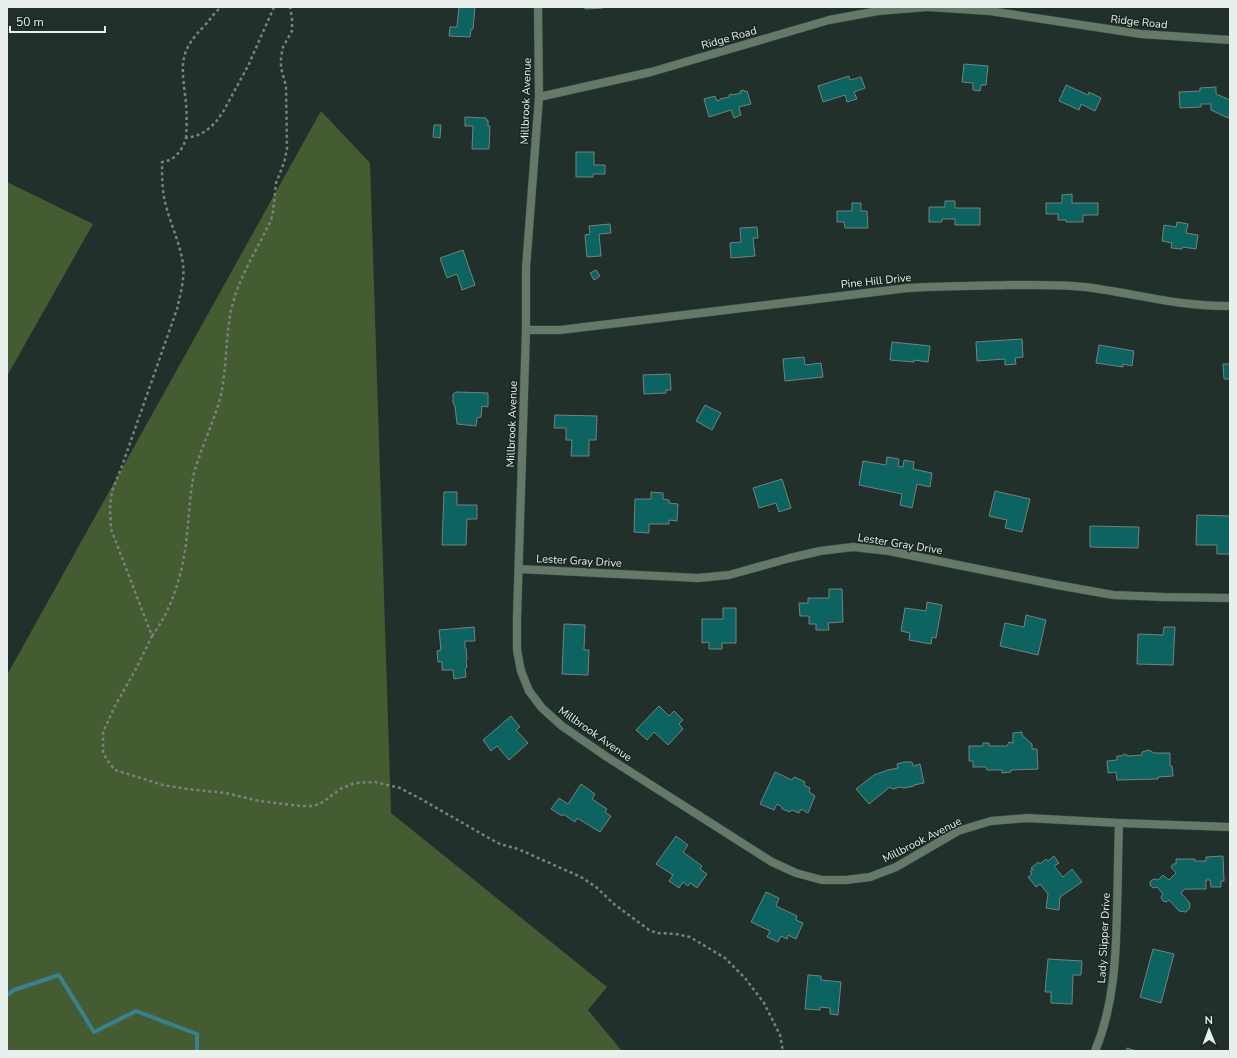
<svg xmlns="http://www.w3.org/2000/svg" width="1237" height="1058" font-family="'Nunito Sans',sans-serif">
	<rect width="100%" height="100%" fill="#22302b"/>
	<path fill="#455c32" d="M321 111 370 163 391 813 607 987 588 1010 622 1051H7V675Z
		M7 182 93 224 7 376Z"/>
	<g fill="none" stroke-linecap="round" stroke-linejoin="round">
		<path stroke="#37828d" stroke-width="4" d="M7 995 14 990 59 975 94 1032 136 1011 197 1034V1051"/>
	</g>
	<path fill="#0c635f" stroke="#718381" d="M459 7H475L473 29H471L470 37 449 36 450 27H457Z
		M585 7H603V8L585 9Z
		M964 64 988 66 986 85H981L980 91 973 90V83L962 82Z
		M849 76 850 80 861 77 865 88 854 92 857 99 847 102 845 95 823 102 818 86Z
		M1066 85 1088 95 1089 92 1101 98 1095 111 1081 104 1079 110 1059 101Z
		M1216 87V94L1230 100V113L1228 118 1211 110V104H1201V107L1180 108 1179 92 1200 91V88Z
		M744 90 745 92 747 91 751 104 739 107 741 115 734 118 731 110 709 117 704 99 715 96 717 101 720 100V99L729 97V95L732 94V95L741 93 740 91Z
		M465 117 486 118V120H488V126H490L489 149H472L473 126H465Z
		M434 125H441L440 138 433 137Z
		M576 152H594V165H605V174H593V177H576Z
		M1072 194V203H1098V215H1083V222H1066V220H1058V214H1046V203H1062V195Z
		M945 201H955V208H980V225H955V219H942V222H929V207H945Z
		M852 203H861V211H867L868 228H845L844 222H837V211H852Z
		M1177 222 1188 224 1186 233 1198 235 1196 249 1183 247 1182 249 1171 248 1172 243 1162 241 1164 225 1176 227Z
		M610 224 611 233 599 234 601 256 587 257 585 235 590 234 589 226Z
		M757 227 758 238H753L755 256 731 258 730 243 741 242 740 228Z
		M463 250 475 285 462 290 457 274 447 278 440 258Z
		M596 270 600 276 594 280 590 273Z
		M1022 339 1023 357 1015 358 1016 364 1005 365V359L977 361 976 342Z
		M892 342 930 346 928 362 914 360V362L890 360Z
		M1099 345 1134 351 1132 366 1123 364V367L1096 363Z
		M804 357 805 365 821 363 823 377 785 381 783 359Z
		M1223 364H1230V386V379H1224Z
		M670 374 671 390H666V393L644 394 643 375Z
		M456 392 488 393V407L482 406 481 417 477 418 476 426 457 424 455 406 453 403V394Z
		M705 405 721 413 712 430 696 421Z
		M555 415 597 416 596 440H589V456H571L572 440H566V428H554Z
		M887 457 899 459 898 466 903 467 904 460 914 462 913 469 932 473 930 487 917 484 912 508 900 505 902 494 859 485 863 461 886 465Z
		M782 479 791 508 779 512 776 503 759 508 753 488Z
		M995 491 1030 499 1022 532 1005 528 1007 520 989 516Z
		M444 492H457V505H477V519H467L466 545H442Z
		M651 492 663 493V499L669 500V503L678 504 677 521 669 520V524H649V533L634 532 635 499H651Z
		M1197 515 1230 516V554H1217V545H1196Z
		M1090 526 1139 527 1138 548 1090 547Z
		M829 589H842L843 622 828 623 829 630H816V624H809V616H800L799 603H808V598H829Z
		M927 602 942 605 936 638 932 637 931 644 909 640 910 633 901 631 905 608 926 611Z
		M723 608H736V643H722V649H709V642L702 643V619H723Z
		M1026 615 1046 620 1038 655 1000 646 1005 623 1024 627Z
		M564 624 585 625 584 650H589L588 675 562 674Z
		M474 627 475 641H465V648H466L467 659 466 661 467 667 465 669 466 677 454 679 453 670H442V662H438L437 651 441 650 439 630Z
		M1164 627H1175L1173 665 1137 664 1138 634 1163 635Z
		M659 706 669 716 674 711 683 720 679 724 683 729 668 745 654 732 647 740 636 730Z
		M511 716 520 727 516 730 528 743 509 760 497 746 491 751 483 740Z
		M1022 732V735L1032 744V749H1037L1038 769 1011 770V772L1002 773V770H987L986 767H973V761H969V746H983V743H989V746H1007L1009 742 1013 743V733Z
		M1149 750 1154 753H1170V766H1172L1173 776 1158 777V779L1117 780 1116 772 1108 773 1107 761 1117 760V756H1121L1124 754 1129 756 1142 755V752Z
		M904 762H912L913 766 920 764 924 783 914 785V786L904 788 901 787 892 789 890 787 869 804 856 789 874 775 888 770 898 768 897 764Z
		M775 772 792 780 794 777 799 779 805 782 804 785 810 788 809 792 815 796 808 813 801 809 799 813 792 810 790 812 782 809V807L777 804 774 810 760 804Z
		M581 784 595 794 592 799 607 809 605 812 611 816 600 832 577 818 575 822 563 814 562 816 551 809 559 798 568 804Z
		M676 836 688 845 683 852 702 866 700 869 707 874 697 888 690 883 688 886 683 882 679 888 669 881 673 875 656 864Z
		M1054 856 1059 863 1054 866 1063 877 1072 869 1082 882 1060 897 1059 910 1046 908 1048 894 1040 884 1036 887 1028 877 1032 874 1030 871 1033 869 1031 868 1038 862 1040 864 1046 859 1048 861Z
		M1223 856 1224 881H1221V887H1211L1210 880H1206V889H1185L1181 893 1189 902 1190 905 1189 909 1186 912 1179 911 1169 900 1166 902 1163 901 1161 897 1163 894 1157 887 1153 888 1150 885V882L1152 880 1155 879 1158 880 1163 875 1169 880 1176 873 1171 867 1173 864H1176V859H1195V861H1206V857Z
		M766 892 779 898 776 906 797 916 796 920 803 923 796 939 788 935 787 939 781 936 778 942 767 937 770 931 751 922Z
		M1153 949 1174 954 1161 1003 1140 997Z
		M1048 959 1082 961 1081 975H1073L1072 1004 1051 1003V992H1045Z
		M808 975 821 976V980L841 982 838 1015 830 1014V1008L820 1007V1010L805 1009Z
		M1127 1048 1136 1051H1126Z"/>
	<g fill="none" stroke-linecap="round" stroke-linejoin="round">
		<defs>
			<path id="street" d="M538 7 539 97 526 268V330L517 617V650L521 671 529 691 542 708 562 726 607 757 772 862 796 873 822 880H846L870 877 896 867 958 831 991 821 1027 818 1119 823 1230 827
				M928 7 990 11 1141 34 1230 40
				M539 97 651 72 829 20 878 11 927 7
				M526 330H560L908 288C941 286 975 286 1009 285 1034 285 1059 284 1085 287 1134 293 1180 307 1230 306
				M519 569 698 578 729 575 790 558 820 551 853 547 889 551 1057 585 1113 595 1163 597 1230 598
				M1095 1051C1114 1006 1116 957 1117 909 1118 881 1118 852 1119 823"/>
		</defs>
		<use href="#street" stroke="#3e4b46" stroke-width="9"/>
		<path stroke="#77837e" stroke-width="2.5" stroke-dasharray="3 3" stroke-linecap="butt" d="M274 7 248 66 223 112 215 123 206 131 196 136 186 138C183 150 174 161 162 162 162 176 162 189 165 202 170 223 180 243 183 264 185 279 180 295 177 309L122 466 112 491 110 508 111 529 152 636 137 667 115 706 103 732V752L107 760 115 770 163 785 187 789 226 793 259 801 301 806H312L320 804 342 788 355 783 375 782 400 788 421 799 487 837 500 844 518 849 581 877 596 887 614 904 649 930 657 933 676 934 690 937 725 958 745 978 764 1003 780 1035 783 1051
			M186 138C187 124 187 109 185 95 181 61 180 51 205 25 211 19 215 11 222 7
			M152 636C173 608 184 569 187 534 189 514 190 493 194 473 201 448 213 424 220 399 227 370 225 340 231 311 238 278 257 250 271 220L273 212 276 183 284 163 287 149 286 86 281 68V57L283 47 292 31V18L290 7"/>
		<use href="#street" stroke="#657969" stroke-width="8"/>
	</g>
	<g text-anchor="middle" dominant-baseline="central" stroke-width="3" stroke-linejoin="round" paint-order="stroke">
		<g font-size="11" fill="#e7f0ec" stroke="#192621">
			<text transform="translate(1139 22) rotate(6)">Ridge Road</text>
			<text transform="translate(729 38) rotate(-16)">Ridge Road</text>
			<text transform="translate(526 101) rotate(-88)">Millbrook Avenue</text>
			<text transform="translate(876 281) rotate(-6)">Pine Hill Drive</text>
			<text transform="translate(512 424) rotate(-88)">Millbrook Avenue</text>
			<text transform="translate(900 544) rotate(9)">Lester Gray Drive</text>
			<text transform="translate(579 561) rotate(3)">Lester Gray Drive</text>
			<text transform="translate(595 734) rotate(35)">Millbrook Avenue</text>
			<text transform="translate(922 840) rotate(-27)">Millbrook Avenue</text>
			<text transform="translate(1104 938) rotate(-87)">Lady Slipper Drive</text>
		</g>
	</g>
	<rect width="1237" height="1058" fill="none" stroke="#e7f0ec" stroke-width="16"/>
	<g transform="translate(1209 1030) rotate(359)" stroke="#192621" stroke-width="3" paint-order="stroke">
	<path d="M0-3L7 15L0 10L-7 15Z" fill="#e7f0ec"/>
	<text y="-6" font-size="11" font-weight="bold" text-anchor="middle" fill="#e7f0ec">N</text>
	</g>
	<path d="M10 26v6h95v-6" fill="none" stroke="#e7f0ec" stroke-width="2"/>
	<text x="16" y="26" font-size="12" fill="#e7f0ec" stroke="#192621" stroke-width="3" paint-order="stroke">50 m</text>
</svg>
